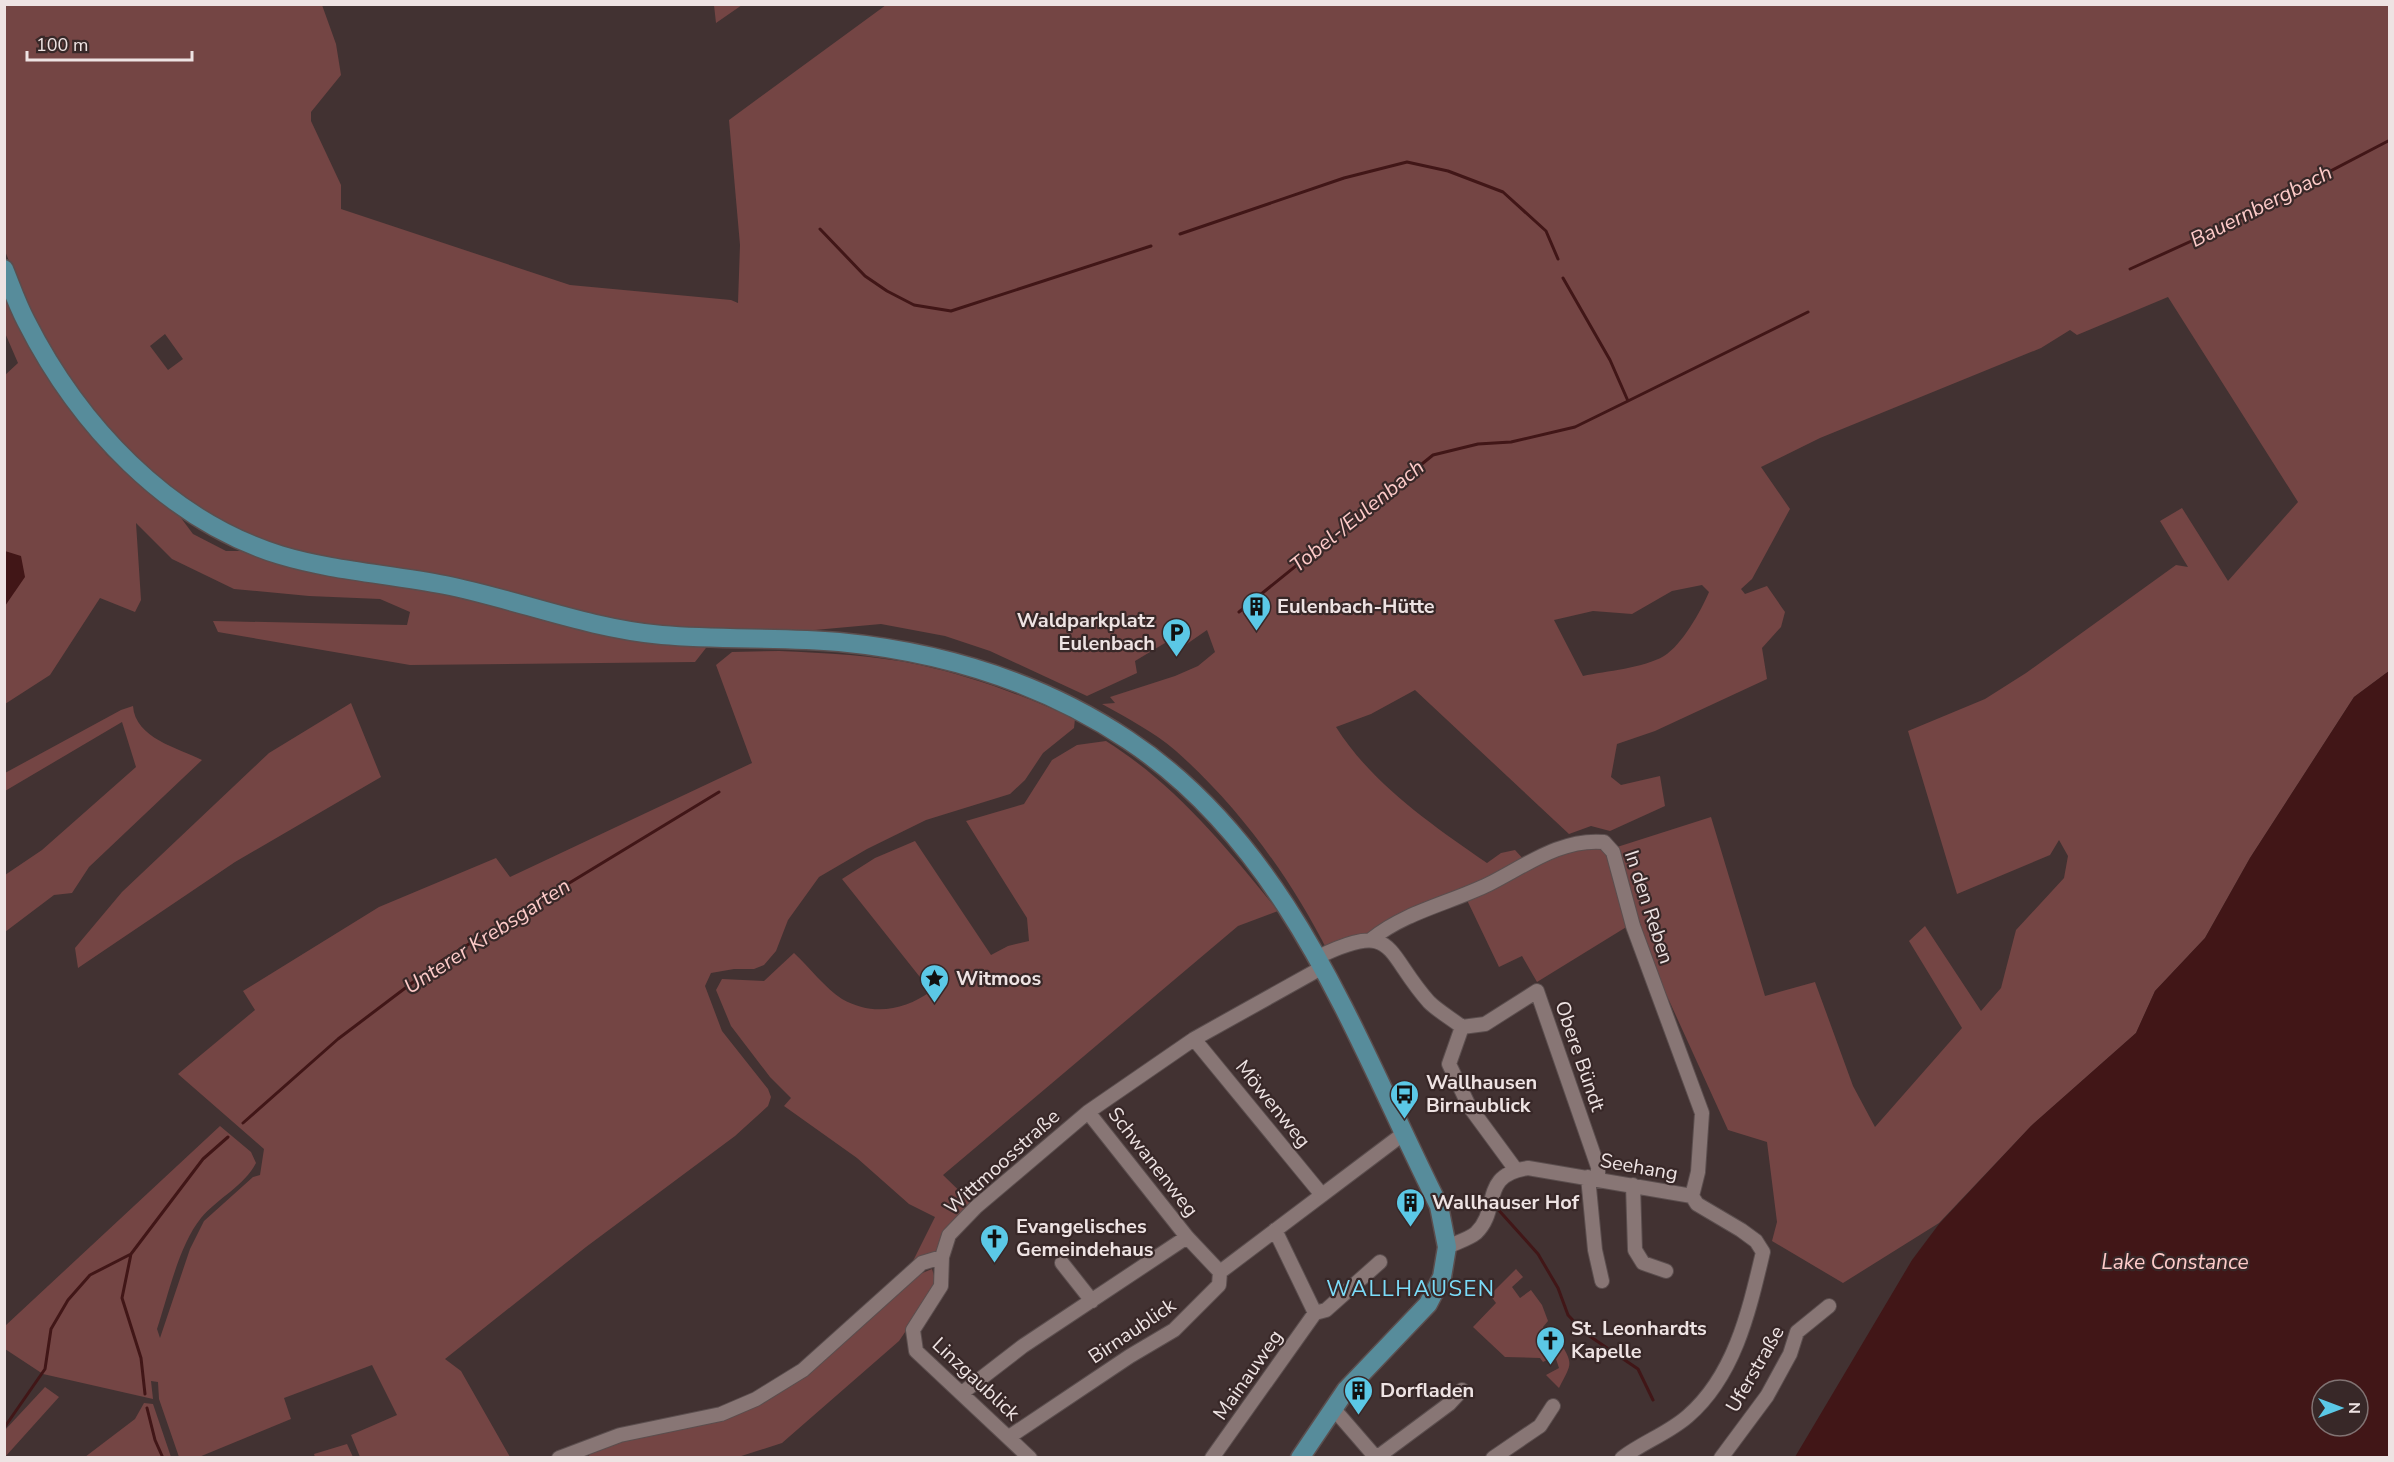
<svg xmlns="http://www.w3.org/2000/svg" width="2394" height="1462" font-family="'Nunito Sans',sans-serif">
	<rect width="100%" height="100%" fill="#423232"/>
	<path fill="#744544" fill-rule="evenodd" d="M4 5H322L336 44 341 75 311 112V121L341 185V209L570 285 731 300 738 303 740 245 729 120 886 5H2389V671L2354 697 2250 858 2205 938 2155 991 2136 1033 2031 1126 1939 1223 1843 1283 1772 1241 1777 1222 1767 1142 1728 1130 1652 963 1614 848 1711 817 1765 996 1815 982 1853 1086 1875 1127 1962 1028 1909 941 1925 926 1981 1011 2001 988 2016 930 2064 878 2068 856 2059 840 2050 855 1957 894 1908 731 1985 699 2026 673 2176 565 2188 567 2160 521 2182 508 2228 581 2298 502 2168 297 2077 335 2070 330 2041 348 1820 438 1761 467 1790 509 1752 579 1741 589 1745 594 1767 586 1785 612 1781 627 1762 648 1767 679 1655 731 1617 744 1611 777 1621 785 1660 776 1665 806 1610 831 1591 826 1569 834 1415 690 1371 714 1336 727C1372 784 1432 825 1487 863L1501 853 1515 850 1527 863 1328 952C1291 878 1238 806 1176 751 1154 732 1127 718 1102 704L1115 703 1110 697 1175 676 1198 666 1215 652 1207 630 1181 648 1175 637 1135 661 1137 673 1087 696 990 651 945 636 881 624 713 639 695 662 410 665 218 632 213 621 407 625 410 612 380 599 309 596 234 589 172 559 136 523 141 600 135 612 100 598 50 675 5 704 4 376 18 363 5 333V285L64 398 107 455 178 514 193 534 226 551H250L327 575 336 564 276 549 198 512 128 455 76 391 31 316 5 251ZM165 334 183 359 168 370 150 346ZM1702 585 1709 592C1701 611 1682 645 1664 656 1644 668 1606 671 1583 676L1554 620 1593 611 1632 614 1672 591Z
		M714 5V4L742 5 716 23Z
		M779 651C826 653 874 655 920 665 974 677 1025 696 1075 719L1074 728 1043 753 1025 780 1010 794 926 820 867 849 819 877 788 920 776 951 764 965 754 969H734L711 973 705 986 722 1031 768 1089 771 1097 768 1106 735 1136 586 1247 445 1359 461 1371 510 1457H360L351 1435 397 1415 372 1365 284 1398 291 1419 199 1457H179L159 1399 158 1382 151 1381 153 1399 43 1374 5 1349V1326L220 1126 251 1152 256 1163C244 1186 218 1198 201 1218 179 1245 168 1296 157 1329L160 1338 190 1249 204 1221 253 1177 260 1175 264 1149 178 1074 255 1010 243 991 379 907 496 858 510 877 752 763 716 665 732 652Z
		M351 703 381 777 235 862 78 968 75 948 122 892 269 753Z
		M133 706C135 738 178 748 202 760L89 867 72 893 54 895 5 932V875L42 850 136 767 122 722 5 791V773L121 710Z
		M1106 741C1176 785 1227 848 1278 911L1238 926 943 1175 976 1207 938 1255 911 1265 935 1217 909 1204 857 1158 784 1106 791 1098 770 1077 731 1026 716 990 722 979 764 981 794 953C809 967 825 988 842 999 872 1016 904 1011 931 991L842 879 875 858 915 841 991 955 1008 946 1029 941 1027 918 966 821 1024 804 1052 760 1077 745Z
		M1589 845 1608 850 1628 926 1537 982 1522 956 1499 967 1466 898 1528 865Z
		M932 1269 937 1285 899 1341 782 1443 735 1458H590L588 1452 619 1441 758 1405 807 1376 920 1274Z
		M1516 1269 1523 1277 1512 1287 1520 1298 1531 1290 1542 1305 1548 1321 1543 1327 1551 1340 1558 1338C1573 1365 1573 1361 1559 1388L1546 1375 1559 1368 1555 1356 1543 1362 1540 1358 1505 1357 1473 1327 1496 1303 1490 1295Z
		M45 1387 59 1397 5 1457V1430Z
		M144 1403 153 1404 171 1457H85L135 1419Z
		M347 1444 353 1457H315L314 1454Z"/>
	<path fill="#411617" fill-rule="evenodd" d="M5 551 21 556 25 577 5 606Z
		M2389 671V1457H1795L1912 1260 1939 1224 2031 1126 2136 1033 2155 991 2205 938 2250 858 2354 697ZM2322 1390H2358V1426H2322Z"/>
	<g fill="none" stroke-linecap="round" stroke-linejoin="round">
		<path stroke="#411617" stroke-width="3" d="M820 229 865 276 887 291 914 305 951 311 1151 246
			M1180 234 1344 178 1407 162 1448 171 1503 192 1546 231 1558 259
			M2130 269 2231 223 2390 140
			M1628 401 1808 312
			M1239 612 1433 455 1478 444 1511 442 1575 427 1628 401 1610 360 1563 278
			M243 1123 338 1039 441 961 719 792
			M1495 1206 1538 1254 1558 1288 1568 1315 1585 1333 1638 1369 1653 1400
			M145 1394 141 1358 122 1298 131 1254 203 1159 228 1137
			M147 1408 155 1440 163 1458
			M4 1428 45 1369 51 1329 68 1300 90 1275 131 1254"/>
		<defs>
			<path id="minor" d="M1372 939C1405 912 1450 903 1489 884 1525 866 1561 838 1604 842L1613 852 1633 926 1702 1113 1698 1172 1692 1196
				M1318 957C1397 919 1384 952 1429 1002 1438 1011 1452 1019 1462 1027L1449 1064 1469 1106 1516 1170
				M1462 1027 1485 1024 1537 991 1598 1167V1179
				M1194 1039 1322 1195
				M1088 1112 1187 1237 1220 1272
				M1588 1177 1595 1250 1602 1281
				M1633 1185 1635 1250 1643 1263 1666 1271
				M1447 1247C1455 1243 1469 1239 1476 1233 1501 1209 1479 1175 1528 1168L1692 1196 1697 1204 1741 1230 1756 1241 1763 1252C1749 1311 1735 1375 1688 1416 1669 1433 1643 1442 1622 1458
				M1062 1263 1092 1301
				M1315 1313 1326 1310 1380 1262
				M962 1393 1023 1346 1187 1237
				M1333 1408 1372 1453 1379 1456 1449 1404 1462 1390
				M1009 1437 1130 1356 1174 1330 1219 1285 1220 1272 1403 1134
				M559 1458 620 1435 721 1414 756 1399 803 1370 922 1263 942 1257
				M1030 1458 916 1351 913 1330 941 1286 942 1257 949 1235 976 1207 1088 1112 1194 1039 1323 967
				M1212 1458 1315 1313 1275 1230
				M1493 1458 1540 1426 1553 1406
				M1721 1458 1767 1396 1790 1354 1797 1332 1829 1306"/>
			<path id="major" d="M4 269C11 286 17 304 26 321 78 424 167 520 280 555 333 571 390 574 445 585 519 600 586 628 662 635 721 640 781 637 839 642 943 652 1041 682 1128 740 1291 848 1355 1039 1439 1206L1447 1247 1442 1277 1428 1304 1346 1390 1300 1458"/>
		</defs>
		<use href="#minor" stroke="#5b4e4e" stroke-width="16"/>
		<use href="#major" stroke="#5b4e4e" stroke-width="21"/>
		<use href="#minor" stroke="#887675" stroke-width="14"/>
		<use href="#major" stroke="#578c9b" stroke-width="18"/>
	</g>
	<defs>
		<symbol id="building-pin" viewBox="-11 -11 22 30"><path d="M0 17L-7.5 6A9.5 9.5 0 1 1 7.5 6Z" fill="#5bc8e6" stroke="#382828"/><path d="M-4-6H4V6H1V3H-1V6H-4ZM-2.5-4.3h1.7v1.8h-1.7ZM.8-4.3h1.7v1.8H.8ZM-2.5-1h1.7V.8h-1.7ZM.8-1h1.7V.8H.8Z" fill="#111"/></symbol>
		<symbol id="parking-pin" viewBox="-11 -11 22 30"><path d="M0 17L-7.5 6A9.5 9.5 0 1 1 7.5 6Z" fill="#5bc8e6" stroke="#382828"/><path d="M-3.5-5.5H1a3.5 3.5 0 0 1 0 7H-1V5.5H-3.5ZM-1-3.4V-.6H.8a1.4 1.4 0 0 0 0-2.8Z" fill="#111"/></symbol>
		<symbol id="sight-pin" viewBox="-11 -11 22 30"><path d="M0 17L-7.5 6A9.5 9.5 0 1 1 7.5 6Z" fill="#5bc8e6" stroke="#382828"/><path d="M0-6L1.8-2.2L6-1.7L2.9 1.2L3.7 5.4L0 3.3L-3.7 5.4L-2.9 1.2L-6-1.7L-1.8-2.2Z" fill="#111"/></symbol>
		<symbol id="bus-pin" viewBox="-11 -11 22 30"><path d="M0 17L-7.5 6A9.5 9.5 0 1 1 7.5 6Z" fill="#5bc8e6" stroke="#382828"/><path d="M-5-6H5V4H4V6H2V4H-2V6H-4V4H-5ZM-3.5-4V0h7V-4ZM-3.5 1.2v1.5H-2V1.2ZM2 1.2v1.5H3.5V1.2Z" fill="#111"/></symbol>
		<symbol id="church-pin" viewBox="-11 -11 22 30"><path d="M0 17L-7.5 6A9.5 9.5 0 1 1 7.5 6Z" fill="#5bc8e6" stroke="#382828"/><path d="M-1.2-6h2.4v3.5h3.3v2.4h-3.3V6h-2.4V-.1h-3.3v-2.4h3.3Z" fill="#111"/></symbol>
	</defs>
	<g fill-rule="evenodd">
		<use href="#building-pin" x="1240" y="590" width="33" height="45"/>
		<use href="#parking-pin" x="1160" y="616" width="33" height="45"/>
		<use href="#sight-pin" x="918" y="962" width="33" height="45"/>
		<use href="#bus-pin" x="1388" y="1078" width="33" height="45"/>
		<use href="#building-pin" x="1394" y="1186" width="33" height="45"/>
		<use href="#church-pin" x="978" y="1222" width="33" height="45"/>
		<use href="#church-pin" x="1534" y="1324" width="33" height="45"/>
		<use href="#building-pin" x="1342" y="1374" width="33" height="45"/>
	</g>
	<g text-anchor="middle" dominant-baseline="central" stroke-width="4.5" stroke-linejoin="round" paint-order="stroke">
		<g font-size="20" font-weight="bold" fill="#eee3e3" stroke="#382828" text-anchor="start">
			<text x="1277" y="606">Eulenbach-Hütte</text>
			<text x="1155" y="620" text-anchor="end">Waldparkplatz<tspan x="1155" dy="23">Eulenbach</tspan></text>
			<text x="956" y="978">Witmoos</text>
			<text x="1426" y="1082">Wallhausen<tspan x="1426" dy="23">Birnaublick</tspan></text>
			<text x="1432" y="1202">Wallhauser Hof</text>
			<text x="1016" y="1226">Evangelisches<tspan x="1016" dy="23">Gemeindehaus</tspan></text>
			<text x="1571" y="1328">St. Leonhardts<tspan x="1571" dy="23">Kapelle</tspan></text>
			<text x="1380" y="1390">Dorfladen</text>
		</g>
		<g font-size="20" fill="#eee3e3" stroke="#382828">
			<text transform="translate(1649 907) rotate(72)">In den Reben</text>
			<text transform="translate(1580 1056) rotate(71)">Obere Bündt</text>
			<text transform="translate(1273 1104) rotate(51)">Möwenweg</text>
			<text transform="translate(1002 1162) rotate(-42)">Wittmoosstraße</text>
			<text transform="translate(1153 1162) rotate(52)">Schwanenweg</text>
			<text transform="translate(1639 1167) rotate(10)">Seehang</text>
			<text transform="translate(1132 1331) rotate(-34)">Birnaublick</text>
			<text transform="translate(1755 1369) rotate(-60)">Uferstraße</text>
			<text transform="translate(1248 1375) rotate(-55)">Mainauweg</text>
			<text transform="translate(976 1379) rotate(43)">Linzgaublick</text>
		</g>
		<g font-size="21" font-style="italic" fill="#fecbc9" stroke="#382828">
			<text transform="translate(2261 206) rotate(-27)">Bauernbergbach</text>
			<text transform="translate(1357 516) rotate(-39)">Tobel-/Eulenbach</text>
			<text transform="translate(487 936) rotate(-33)">Unterer Krebsgarten</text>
			<text x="2175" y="1262">Lake Constance</text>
		</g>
		<g font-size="22" letter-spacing="1.5" fill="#7bdcf9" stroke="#382828">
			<text x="1411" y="1289">WALLHAUSEN</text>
		</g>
	</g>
	<rect width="2394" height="1462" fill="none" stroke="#eee3e3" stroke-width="12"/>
	<g transform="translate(2340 1408) rotate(90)"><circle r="28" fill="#382828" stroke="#817373" stroke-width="1.5"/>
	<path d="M0-4.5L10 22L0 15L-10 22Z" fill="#5bc8e6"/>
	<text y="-9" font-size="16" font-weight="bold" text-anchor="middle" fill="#eee3e3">N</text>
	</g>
	<path d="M27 51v9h165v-9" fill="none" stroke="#eee3e3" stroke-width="3"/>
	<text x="36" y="51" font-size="18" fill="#eee3e3" stroke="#382828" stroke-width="4.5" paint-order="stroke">100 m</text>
</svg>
